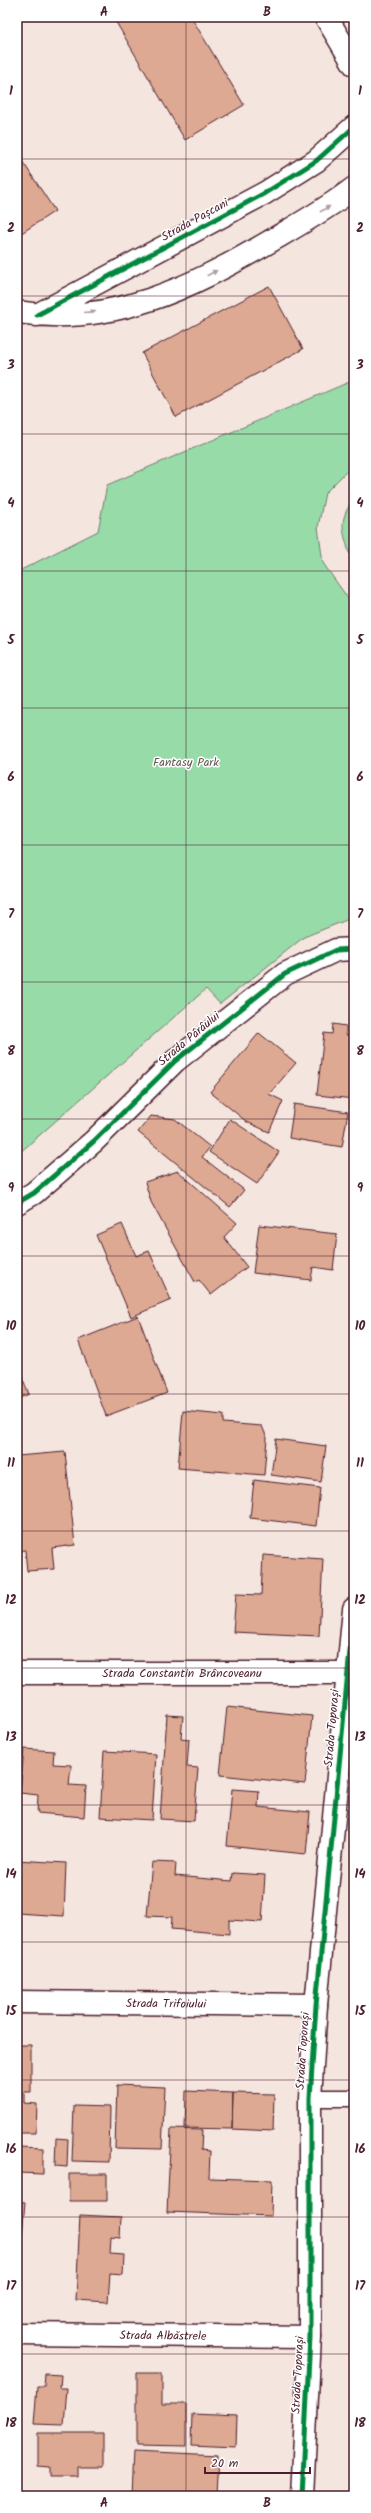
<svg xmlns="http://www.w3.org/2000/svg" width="371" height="2513" font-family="Kalam,sans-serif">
	<rect width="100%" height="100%" fill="#f5e5df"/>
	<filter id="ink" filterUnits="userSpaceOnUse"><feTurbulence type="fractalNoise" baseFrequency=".025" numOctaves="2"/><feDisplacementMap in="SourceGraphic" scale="8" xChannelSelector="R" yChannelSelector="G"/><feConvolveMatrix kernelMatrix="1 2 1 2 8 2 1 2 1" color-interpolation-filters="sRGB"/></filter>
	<g filter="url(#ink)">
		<path fill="#97dba8" stroke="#707d6a" d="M354 380V464L325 493 318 527 323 563 354 607V917L304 937 220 1004 206 989 17 1155V572L98 531 107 485Z
			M352 501H354V555L349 553C343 529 338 523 352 501Z"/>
		<path fill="#dea993" stroke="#4a1f2b" d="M113 17H191L244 105 185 140Z
			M17 153 55 211 17 236Z
			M269 286 303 349 176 417 142 353Z
			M333 1024 346 1026V1035L354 1036V1099L317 1095 324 1033 332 1034Z
			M259 1033 296 1063 269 1094 283 1101 269 1132 247 1122 210 1092Z
			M294 1104 348 1112 342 1147 289 1138Z
			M151 1116 175 1119 210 1147 202 1157 244 1190 230 1207 138 1132Z
			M230 1119 279 1152 257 1184 209 1152Z
			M178 1171 237 1223 224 1237 247 1267 211 1295 199 1280 195 1282 151 1202 145 1182Z
			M122 1224 136 1256 149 1251 171 1300 131 1317 96 1235Z
			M259 1225 337 1234 333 1270 313 1267 311 1280 253 1273Z
			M138 1316 167 1393 106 1416 78 1340Z
			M17 1365 29 1394 17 1399Z
			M183 1411 223 1415V1423L262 1426 267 1438 264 1475 178 1468Z
			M276 1439 326 1446 321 1482 271 1475Z
			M65 1452 75 1545 52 1548 54 1569 27 1571 25 1550 17 1551V1456Z
			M254 1480 320 1488 316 1526 250 1518Z
			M263 1555 323 1559 319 1636 233 1632 236 1594 261 1595Z
			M227 1707 312 1716 305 1784 220 1775Z
			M167 1715 183 1716 181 1738 189 1739 187 1767 198 1768 194 1821 160 1819Z
			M24 1749 54 1751 53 1764 71 1765 69 1785 86 1786 84 1817 37 1813 38 1795 20 1793Z
			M104 1751 156 1754 152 1820 100 1817Z
			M232 1789 259 1791 258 1807 310 1812 306 1854 227 1846Z
			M17 1860 66 1863 64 1916 17 1913Z
			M152 1862 176 1863 175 1876 232 1881 233 1873 265 1875 262 1922 229 1920V1934L171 1929 172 1917 147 1916Z
			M17 2045H31V2092H24V2103L37 2104 36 2133H17Z
			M117 2085 165 2087 162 2149 115 2148Z
			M186 2091 233 2093 232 2129 185 2128Z
			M233 2093 274 2094 273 2131 232 2129Z
			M74 2106 110 2107 109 2162 72 2161Z
			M171 2129 202 2130 201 2150 210 2151 209 2178 272 2180 271 2216 167 2212Z
			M56 2138 68 2139 67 2167 55 2166Z
			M17 2147 43 2148V2174L17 2173Z
			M69 2174H107V2201H69Z
			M17 2201 25 2202 20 2259 17 2258Z
			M80 2215 121 2217 120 2238 111 2237 110 2254 124 2255 123 2274 110 2273 108 2302 76 2300Z
			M137 2373H162V2404H186V2446L137 2445Z
			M45 2374 61 2375 60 2388H67L64 2425 34 2424 37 2386H44Z
			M192 2414 237 2416 236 2447 191 2445Z
			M38 2433H103V2467H78V2477H50V2467L38 2466Z
			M133 2451 218 2455 216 2496H131Z"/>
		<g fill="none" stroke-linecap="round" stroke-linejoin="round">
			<defs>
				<path id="service" d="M310 2098H354"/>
				<g id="minor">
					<path d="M17 1203 34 1193 94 1141 175 1061 285 974 336 950 354 949"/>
					<path id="s1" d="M17 1673H347"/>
					<path id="s2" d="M17 2002 316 2005"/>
					<path id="s3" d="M17 2334 310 2337"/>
					<path d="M302 2496 310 2337V2098L316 2005 354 1609"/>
				</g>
				<path id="tertiary" d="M17 312C112 327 190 288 269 242 298 225 327 209 354 188
					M37 315 265 193 316 161 354 127"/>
				<path id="secondary" d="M326 17 354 64"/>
			</defs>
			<use href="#service" stroke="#4a1f2b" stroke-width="19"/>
			<use href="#minor" stroke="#4a1f2b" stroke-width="25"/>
			<use href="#tertiary" stroke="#4a1f2b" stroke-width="25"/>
			<use href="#secondary" stroke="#4a1f2b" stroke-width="25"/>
			<use href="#service" stroke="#fff" stroke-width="16"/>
			<use href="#minor" stroke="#fff" stroke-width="22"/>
			<use href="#tertiary" stroke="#fff" stroke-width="22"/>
			<use href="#secondary" stroke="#fff" stroke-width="22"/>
			<defs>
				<path id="cycleway" d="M37 315 265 193 316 161 354 127
					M17 1203 34 1193 94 1141 175 1061 285 974 336 950 354 949
					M302 2496 310 2337V2098L316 2005 354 1609"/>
			</defs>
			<use href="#cycleway" stroke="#fff" stroke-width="8"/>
			<use href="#cycleway" stroke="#00873e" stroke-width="5"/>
		</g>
		<defs><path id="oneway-solid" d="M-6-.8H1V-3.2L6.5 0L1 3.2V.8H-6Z"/></defs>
		<g fill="#ae9aa0">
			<use href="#oneway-solid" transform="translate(325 209) rotate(-30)"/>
			<use href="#oneway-solid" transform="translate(212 273) rotate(-27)"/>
			<use href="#oneway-solid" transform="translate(90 312) rotate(-5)"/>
		</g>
	</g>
	<path fill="none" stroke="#4a1f2b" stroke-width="1" stroke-opacity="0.55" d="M186 17V2496M17 159H354M17 296H354M17 434H354M17 571H354M17 708H354M17 845H354M17 982H354M17 1119H354M17 1256H354M17 1394H354M17 1531H354M17 1668H354M17 1805H354M17 1942H354M17 2080H354M17 2217H354M17 2354H354"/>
	<g text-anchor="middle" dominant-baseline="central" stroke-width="3" stroke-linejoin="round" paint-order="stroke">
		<g font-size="12" fill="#4a1f2b" stroke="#fff">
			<text transform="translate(195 220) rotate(-29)">Strada Pașcani</text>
			<text transform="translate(189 1039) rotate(-40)">Strada Pârâului</text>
			<text stroke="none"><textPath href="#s1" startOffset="165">Strada Constantin Brâncoveanu</textPath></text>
			<text transform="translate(332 1728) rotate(-85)">Strada Toporași</text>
			<text stroke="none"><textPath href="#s2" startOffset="149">Strada Trifoiului</textPath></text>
			<text transform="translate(303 2051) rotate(-86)">Strada Toporași</text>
			<text stroke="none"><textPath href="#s3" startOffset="146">Strada Albăstrele</textPath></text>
			<text transform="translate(298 2375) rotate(-87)">Strada Toporași</text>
		</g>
		<g font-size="12" fill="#615750" stroke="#fff">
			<text x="186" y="762">Fantasy Park</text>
		</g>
	</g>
	<rect width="371" height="2513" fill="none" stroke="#fff" stroke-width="44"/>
	<path d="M205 2467v6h105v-6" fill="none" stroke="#4a1f2b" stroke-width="2"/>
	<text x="211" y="2467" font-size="12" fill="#4a1f2b" stroke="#ffffff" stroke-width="3" paint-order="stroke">20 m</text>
	<rect x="22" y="22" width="327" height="2469" fill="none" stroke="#4a1f2b" stroke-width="1.5"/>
	<g font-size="13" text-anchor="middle" font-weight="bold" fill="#4a1f2b">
		<text x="104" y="16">A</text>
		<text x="267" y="16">B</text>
		<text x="11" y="95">1</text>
		<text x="360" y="95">1</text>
		<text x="11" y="232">2</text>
		<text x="360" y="232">2</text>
		<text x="11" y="369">3</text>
		<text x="360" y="369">3</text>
		<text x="11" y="507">4</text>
		<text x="360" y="507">4</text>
		<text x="11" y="644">5</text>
		<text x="360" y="644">5</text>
		<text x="11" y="781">6</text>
		<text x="360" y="781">6</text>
		<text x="11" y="918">7</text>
		<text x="360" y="918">7</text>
		<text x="11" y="1055">8</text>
		<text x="360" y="1055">8</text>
		<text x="11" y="1192">9</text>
		<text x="360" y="1192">9</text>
		<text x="11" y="1330">10</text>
		<text x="360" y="1330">10</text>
		<text x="11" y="1467">11</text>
		<text x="360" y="1467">11</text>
		<text x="11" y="1604">12</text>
		<text x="360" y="1604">12</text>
		<text x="11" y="1741">13</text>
		<text x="360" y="1741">13</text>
		<text x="11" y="1878">14</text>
		<text x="360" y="1878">14</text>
		<text x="11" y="2015">15</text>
		<text x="360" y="2015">15</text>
		<text x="11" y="2153">16</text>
		<text x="360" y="2153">16</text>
		<text x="11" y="2290">17</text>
		<text x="360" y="2290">17</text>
		<text x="11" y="2427">18</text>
		<text x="360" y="2427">18</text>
		<text x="104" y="2507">A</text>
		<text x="267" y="2507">B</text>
	</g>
</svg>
